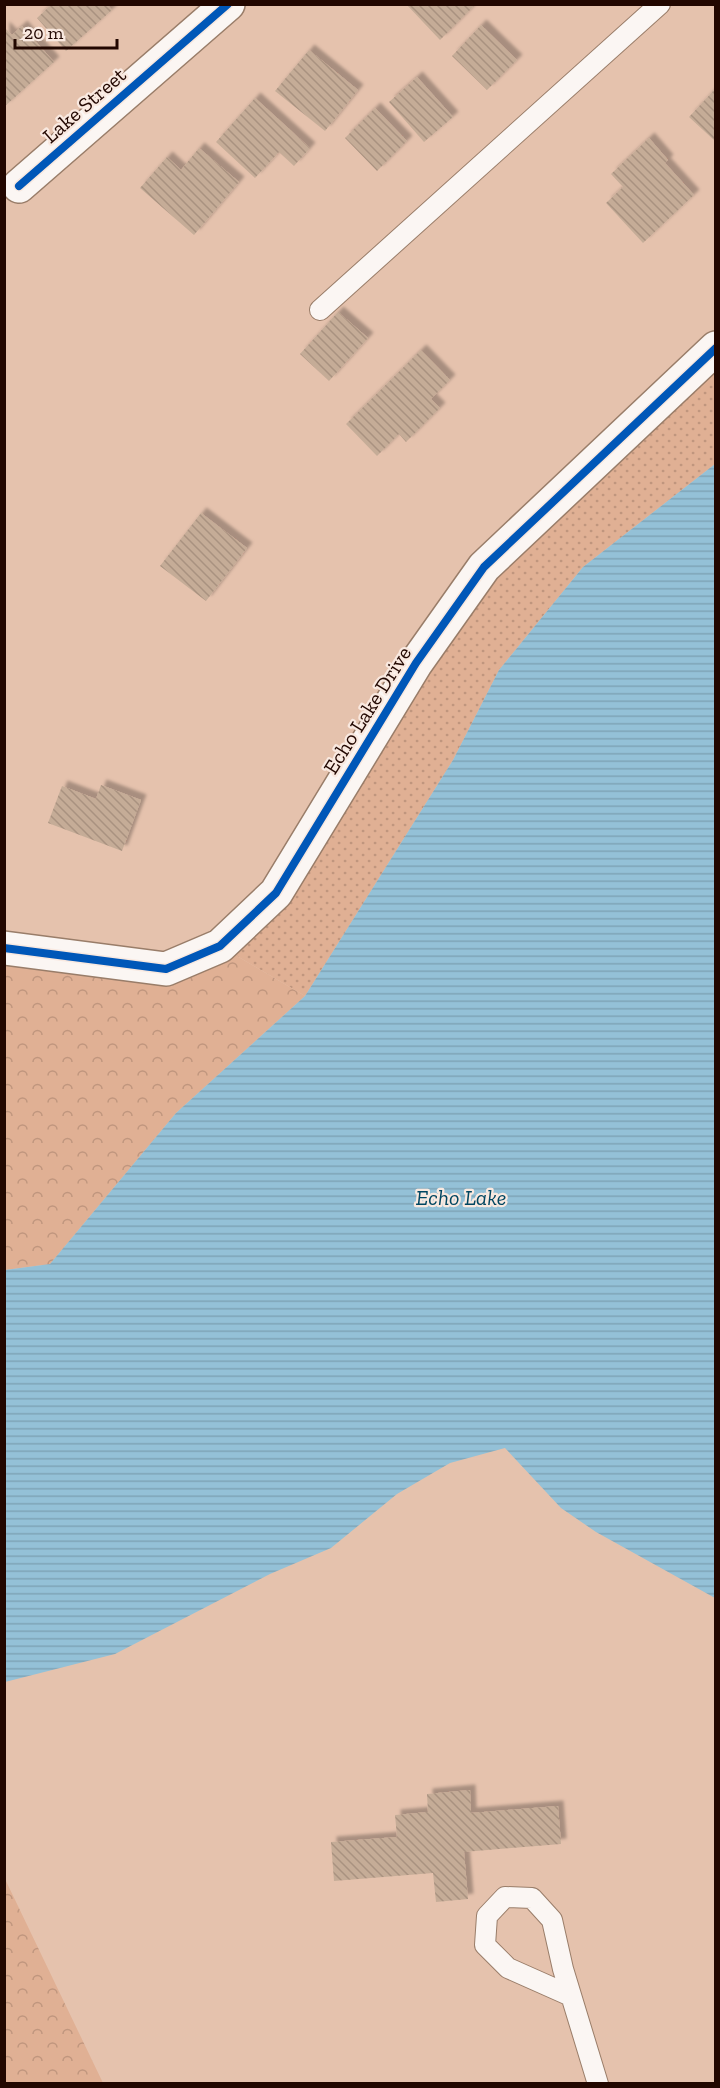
<svg xmlns="http://www.w3.org/2000/svg" width="720" height="2088" font-family="'Zilla Slab',serif">
	<defs>
		<pattern id="grass-dots" width="8" height="8" patternUnits="userSpaceOnUse" patternTransform="scale(1.5)"><rect width="8" height="8" fill="#e0b094"/><path d="M2 2h.1M6 6h.1" fill="none" stroke="#c0967e" stroke-width="1.8" stroke-linecap="round"/></pattern>
		<pattern id="forest-crowns" width="20" height="18" patternUnits="userSpaceOnUse" patternTransform="scale(1.5)"><rect width="20" height="18" fill="#e0b094"/><path d="M2 6a3 3 0 1 1 6 0M12 15a3 3 0 1 1 6 0" fill="none" stroke="#c0967e"/></pattern>
		<pattern id="water-rules" width="6" height="5" patternUnits="userSpaceOnUse" patternTransform="scale(1.5)"><rect width="6" height="5" fill="#94c1d7"/><path d="M0 2.5h6" fill="none" stroke="#7fa4b7"/></pattern>
		<pattern id="building-back-hatch" width="6" height="6" patternUnits="userSpaceOnUse" patternTransform="scale(1.5)"><rect width="6" height="6" fill="#c5ac97"/><path d="M-1 5l2 2M0 0l6 6M5-1l2 2" fill="none" stroke="#a99280"/></pattern>
		<filter id="shadow"><feDropShadow dx="5.5" dy="-5.5" stdDeviation="1.5" flood-color="#0004"/></filter>
	</defs>
	<rect width="100%" height="100%" fill="#e5c2ad"/>
	<path fill="url(#grass-dots)" d="M715 348V464L583 567 499 670 453 760 305 996 220 946 484 567Z"/>
	<path fill="url(#forest-crowns)" d="M220 946 305 996 176 1113 50 1264 5 1270 4 948 166 969Z
		M4 1879H5L103 2083H5Z"/>
	<path fill="url(#water-rules)" d="M715 464 716 1078 714 1082 715 1598 596 1532 561 1508 505 1448 450 1463 397 1494 331 1548 270 1574 115 1654 5 1682V1270L50 1264 176 1113 305 996 453 760 499 670 583 567Z"/>
	<path fill="url(#building-back-hatch)" filter="url(#shadow)" d="M52 4H107L112 10 66 51 37 18Z
		M406 4H476L440 40Z
		M481 25 517 60 487 90 452 56Z
		M22 26 54 62 4 107V27L12 35Z
		M309 50 358 90 325 131 275 91Z
		M417 77 453 117 424 142 389 102Z
		M716 88V142L689 117Z
		M255 98 310 148 294 166 279 152 255 178 216 142Z
		M375 108 407 141 377 171 345 138Z
		M649 138 668 160 665 163 694 195 643 243 606 203 623 187 611 174Z
		M199 148 239 182 194 235 140 188 167 157 181 170Z
		M338 312 368 338 329 381 300 354Z
		M421 350 450 380 431 399 440 408 406 442 399 434 377 456 346 424Z
		M201 513 247 548 206 601 160 566Z
		M101 785 141 800 122 851 48 823 62 786 96 799Z
		M470 1790 471 1813 558 1806 561 1844 464 1852 468 1899 436 1902 433 1873 334 1881 331 1842 397 1837 395 1815 428 1812 427 1794Z"/>
	<g fill="none" stroke-linecap="round" stroke-linejoin="round">
		<defs>
			<path id="lane" d="M320 310 660 4
				M571 1996 508 1968 485 1945 487 1916 505 1897 532 1898 552 1920 563 1969 598 2084"/>
			<path id="street" d="M19 186 228 4"/>
			<path id="secondary" d="M4 948 166 969 220 946 276 893 416 663 484 567 716 348"/>
		</defs>
		<use href="#lane" stroke="#997d69" stroke-width="22"/>
		<use href="#street" stroke="#997d69" stroke-width="36"/>
		<use href="#secondary" stroke="#997d69" stroke-width="36"/>
		<use href="#lane" stroke="#fbf6f3" stroke-width="20"/>
		<use href="#street" stroke="#fbf6f3" stroke-width="33"/>
		<use href="#secondary" stroke="#fbf6f3" stroke-width="33"/>
		<defs>
			<path id="cycleway" d="M19 186 228 4
				M4 948 166 969 220 946 276 893 416 663 484 567 716 348"/>
		</defs>
		<use href="#cycleway" stroke="#f9e9e0" stroke-width="11"/>
		<use href="#cycleway" stroke="#0057b8" stroke-width="8"/>
	</g>
	<g text-anchor="middle" dominant-baseline="central" stroke-width="4.5" stroke-linejoin="round" paint-order="stroke">
		<g font-size="21" fill="#220700" stroke="#f9e9e0">
			<text transform="translate(84 105) rotate(-41)">Lake Street</text>
			<text transform="translate(367 710) rotate(-58)">Echo Lake Drive</text>
		</g>
		<g font-size="22" font-style="italic" fill="#004661" stroke="#f9e9e0">
			<text x="461" y="1197">Echo Lake</text>
		</g>
	</g>
	<rect width="720" height="2088" fill="none" stroke="#220700" stroke-width="12"/>
	<path d="M15 39v9h102v-9" fill="none" stroke="#220700" stroke-width="3"/>
	<text x="24" y="39" font-size="18" fill="#220700" stroke="#f9e9e0" stroke-width="4.5" paint-order="stroke">20 m</text>
</svg>
